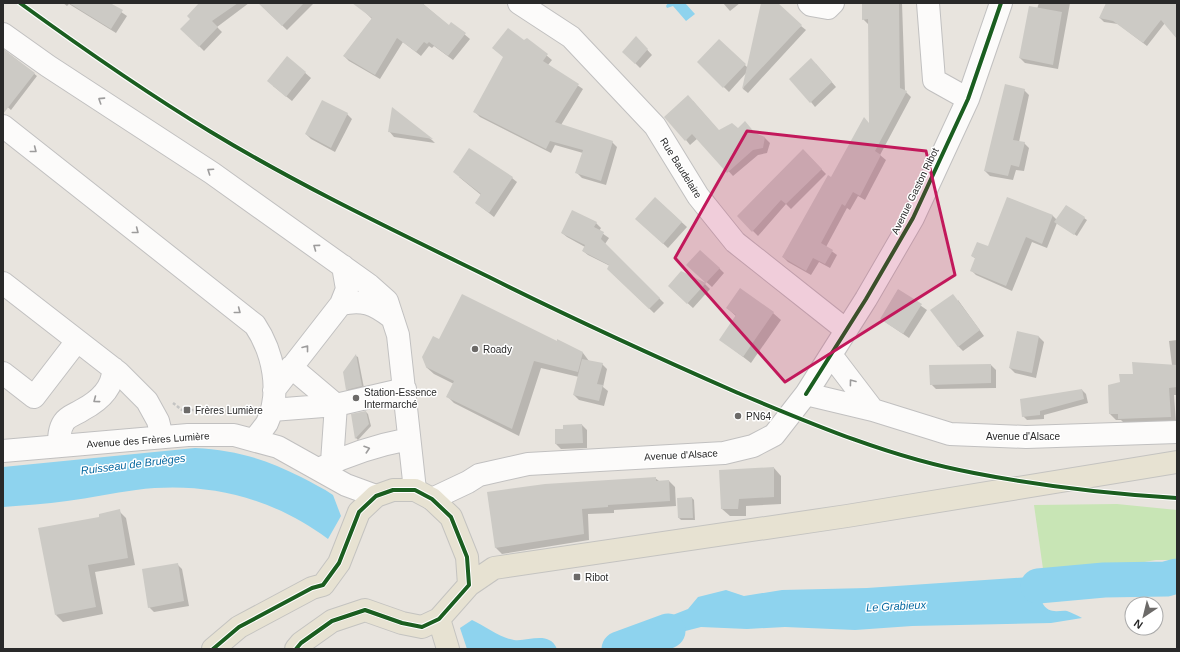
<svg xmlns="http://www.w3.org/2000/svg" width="1180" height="652" font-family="Arial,sans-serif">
	<rect width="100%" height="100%" fill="#e8e4de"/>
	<path fill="#c8e5b5" d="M1117 504 1177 510V560H1156L1103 569 1044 576 1034 505Z"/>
	<path fill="#8ed3ee" d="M668 3H685L695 14 686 21 673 6 667 8 666 6Z
		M195 448C236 450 265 459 301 477 312 483 323 488 333 495L341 516 328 539C272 497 205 481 136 490 113 493 90 498 67 501 46 504 24 505 3 507V467Z
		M1044 576 1085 582 1050 593 1042 602C1048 615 1058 610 1067 611 1072 613 1077 615 1082 618L1051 623 912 626 855 630 785 627 747 629 701 627 623 647 665 618 688 609 698 597 726 590 744 596 782 590 867 588Z
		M472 620C485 626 500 638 514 640 528 642 549 630 557 649H467L460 628Z"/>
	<path fill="#0003" d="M63 3H112L111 5 127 16 116 33 69 4 67 6Z
		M201 3H249L217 27 222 32 204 51 182 29 192 19Z
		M275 3H314L287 30 267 11Z
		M360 3H422L449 26 451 23 470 39 453 60 434 46 432 48 429 46 421 56 403 42 380 79 349 61 344 56 372 19 364 11Z
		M723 3H740L730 11Z
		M863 3H902L905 91 911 97 880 155 886 160 865 200 858 196 850 210 847 208 826 247 837 255 830 268 819 262 811 275 788 262 783 257 831 179 870 125 869 25 863 19Z
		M1039 3H1070L1058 69 1025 63 1020 58Z
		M1107 3H1177V38L1165 23 1147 46 1118 24 1104 22 1100 18Z
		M801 26 806 30 748 93 743 89 747 72 729 92 698 62 719 40 748 68Z
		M527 39 552 60 548 65 583 89 561 125 612 142 617 147 606 185 582 178 577 173 583 153 555 145 551 153 480 117 475 112 504 57 493 48 525 42Z
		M641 43 652 55 640 68 624 52Z
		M3 49 37 76 11 110 3 103Z
		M287 57 311 78 292 101 273 86Z
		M816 64 836 87 815 107 811 102Z
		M1024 90 1029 95 1019 142 1024 143 1029 148 1024 171 1016 170 1013 180 990 176 985 171Z
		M693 101 719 131 738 130 765 138 770 143 767 153 758 155 733 176 698 138 690 145 686 140Z
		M393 109 432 140 435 143 394 137 389 131Z
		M347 114 352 119 335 152 311 139 306 134Z
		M803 150 826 174 791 209 786 204 758 236 738 216Z
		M459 177 512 178 517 182 494 217 476 203 481 195Z
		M655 198 687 227 668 248 642 224Z
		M1008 198 1053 216 1057 220 1066 206 1087 220 1077 236 1057 223 1047 248 1032 242 1012 291 976 275 971 270 976 259 972 256 989 248Z
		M596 223 601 228 599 231 609 238 605 244 664 303 654 313 608 269 610 266 588 255 583 251 585 247 567 237 562 233Z
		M719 268 724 273 712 287 693 270Z
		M682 272 705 284 710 289 693 308 674 291Z
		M898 290 927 310 909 338 881 319Z
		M958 300 984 336 963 351 958 346Z
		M727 308 773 313 781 320 751 363 721 340 737 317Z
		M1017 333 1039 337 1044 342 1036 378 1015 373 1010 368Z
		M1177 340V395H1174L1176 423 1125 424 1121 420H1116L1110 414 1121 382 1135 375 1172 365 1169 341Z
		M440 341 558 343 583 353 589 361 602 364 607 369 603 387 608 391 604 406 579 400 574 395 579 377 541 368 519 436 454 403 447 396 454 384 434 374 426 367Z
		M356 356 358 357 364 388 350 392 347 389 344 372Z
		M991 365 996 370V388L936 389 931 384 930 366Z
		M1082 390 1086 394 1088 403 1044 415V419L1027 420 1023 416Z
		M366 412 368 414 371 426 358 440 356 438 352 415Z
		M582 425 587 430V448L561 449 556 444 564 430Z
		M774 468 781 476V504L746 506V516H730L722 509Z
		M655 478 659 481H669L675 487 676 506 614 510V513L588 514 589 540 502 554 496 548 488 493Z
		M692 498 694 500 695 520H681L679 518Z
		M119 511 126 518 135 565 95 572 103 614 63 622 56 615 101 517Z
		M177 564 182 569 189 606 154 612 149 607Z"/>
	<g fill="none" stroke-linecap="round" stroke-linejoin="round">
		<path stroke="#8ed3ee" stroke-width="35" d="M1038 586 1104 580 1166 579 1177 576
			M619 649 668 631"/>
	</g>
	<path fill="#cccac5" d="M69 3H110L123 10 111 29Z
		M199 3H238L212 21 218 27 199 47 180 29 190 19 187 16Z
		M258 3H304L282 26Z
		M352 3H422L449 25 451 22 466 33 448 56 429 42 427 44 424 42 416 52 397 38 375 75 343 56 372 18Z
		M761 3H778L802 25 742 89Z
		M862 3H899L900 88 907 91 875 151 881 155 860 196 853 192 845 206 842 204 821 243 833 250 825 264 813 258 806 271 782 257 828 175 831 177 864 117 869 123 868 19 862 20Z
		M1106 3H1177V39L1161 20 1143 43 1113 21 1099 18Z
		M1029 6 1062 12 1053 65 1019 58Z
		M508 28 524 40 527 38 548 54 543 61 579 84 555 122 613 141 601 181 575 173 583 150 550 141 546 149 473 112 503 57 492 48Z
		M636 36 648 49 635 64 622 52Z
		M719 39 746 64 723 88 697 62Z
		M3 49 35 73 3 114Z
		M287 56 306 72 286 97 267 81Z
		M811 58 832 82 810 103 789 79Z
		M1005 84 1025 89 1013 140 1025 142 1019 167 1011 165 1008 176 984 171Z
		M688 95 719 130 732 123 738 128 745 121 755 133 765 137 763 148 753 150 727 173 692 134 685 141 664 117Z
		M322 100 348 113 331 148 305 134Z
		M392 107 433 139 388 132Z
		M469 148 513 177 489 213 475 203 481 194 453 172Z
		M803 149 822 169 786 204 781 200 752 232 737 216Z
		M655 197 682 222 663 244 635 219Z
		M1007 197 1053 215 1042 244 1026 237 1006 286 970 271 975 258 971 256 977 242 988 246Z
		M1066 205 1085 217 1074 235 1054 222Z
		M572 210 597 222 594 227 604 232 601 239 660 298 649 309 607 269 609 265 582 251 585 245 561 233Z
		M700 250 720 268 706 283 686 265Z
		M681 271 706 283 687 304 668 286Z
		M740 288 774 312 743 357 719 340 736 315 726 308Z
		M898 289 922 304 903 334 880 319Z
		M462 294 557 341V339L583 352 578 372 534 361 512 429 446 397 454 381 426 367 422 357 433 336 439 339Z
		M953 294 980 330 958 347 930 310Z
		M1017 331 1039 336 1032 373 1009 368Z
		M356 354 362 386 346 390 343 372Z
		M582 359 603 363 597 384 603 385 599 401 573 395Z
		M1132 362 1177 365V387L1169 388 1171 417 1118 419V414H1109L1108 385 1120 382 1119 374H1133Z
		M991 364V383L930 385 929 365Z
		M1082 389 1084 399 1040 411V415L1022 417 1020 399Z
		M366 411 369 424 355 439 351 414Z
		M582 424 583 443 555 444V429H563V425Z
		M774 467V497L739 499 738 509H721L719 470Z
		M656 477V481L669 480 670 501 608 505V507L582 509 584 534 495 548 487 492 545 484Z
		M692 497 693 518H678L677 498Z
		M120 509 128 558 88 565 96 607 55 615 38 528 99 517V514Z
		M178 563 184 601 148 608 142 569Z"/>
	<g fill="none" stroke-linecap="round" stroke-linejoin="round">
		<defs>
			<path id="minor" d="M519 3 571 37 655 126 698 196 735 242 846 330
				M809 3 811 5 828 8 833 3
				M928 3 934 80 968 99
				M3 34 48 66 212 173 369 285 387 301 398 335 415 490
				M3 126 255 325C273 352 282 392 267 423 263 429 258 435 254 440
				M3 283 119 373 147 401 158 421 162 437
				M341 304C363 299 374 304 391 317
				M831 355 873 410
				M291 367 336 405 332 462
				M3 373 34 397 77 341
				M274 390 341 304 347 289 343 266
				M806 394 873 410 950 434 1026 437 1177 432
				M272 410 336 405 405 389
				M59 446C59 438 59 429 64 422 68 416 76 414 82 410 99 401 114 388 113 368
				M3 451 188 435H234L278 447 346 485 376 496
				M321 468C349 454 378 445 409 439
				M432 499 468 482 479 475 528 464 724 453 753 446 774 435 806 394 866 299 913 218 968 99 1001 3"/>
			<path id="major" d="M439 619 448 649
				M213 649 239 627 312 588 323 585 339 563 359 512 376 496 393 490H415L432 499 451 517 467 557 469 585
				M296 649 301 643 332 621 365 610 402 623 422 627 439 619 469 585 494 568 847 516 1177 462"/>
		</defs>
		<use href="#minor" stroke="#c1c0c0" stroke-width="24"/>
		<use href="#major" stroke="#c4c3c0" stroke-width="24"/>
		<path stroke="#c4c4c3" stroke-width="2.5" stroke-dasharray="3 2" stroke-linecap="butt" d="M173 403 182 410H219L250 413"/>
		<use href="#minor" stroke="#fcfbfa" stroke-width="22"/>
		<use href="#major" stroke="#e7e2d2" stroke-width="22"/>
		<path stroke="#dddcde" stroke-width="3" d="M20 3C82 48 145 92 211 132 306 189 407 236 506 286 622 343 741 400 864 443 899 455 936 464 973 473
			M1080 490 1177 498"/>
		<defs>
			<path id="cycleway" d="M20 3C82 48 145 92 211 132 300 186 395 231 489 277 571 318 654 356 738 393 814 425 892 458 974 473 1041 486 1109 494 1177 498
				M806 394 866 299 913 218 968 99 1001 3
				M213 649 239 627 312 588 323 585 339 563 359 512 376 496 393 490H415L432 499 451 517 467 557 469 585 439 619 422 627 402 623 365 610 332 621 301 643 296 649"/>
		</defs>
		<use href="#cycleway" stroke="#fff" stroke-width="6"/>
		<use href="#cycleway" stroke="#1b5e20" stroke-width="4"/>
	</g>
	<defs><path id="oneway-chevron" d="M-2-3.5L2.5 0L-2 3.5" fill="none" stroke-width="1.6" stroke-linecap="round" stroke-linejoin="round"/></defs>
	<g stroke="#9d9c9c">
		<use href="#oneway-chevron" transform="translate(101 100) rotate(-147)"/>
		<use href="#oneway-chevron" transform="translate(34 150) rotate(38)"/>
		<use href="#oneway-chevron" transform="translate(210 171) rotate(-146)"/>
		<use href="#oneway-chevron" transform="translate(136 231) rotate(38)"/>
		<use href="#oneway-chevron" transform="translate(316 247) rotate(-144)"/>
		<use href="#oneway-chevron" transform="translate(238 311) rotate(38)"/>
		<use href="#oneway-chevron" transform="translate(306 348) rotate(-52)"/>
		<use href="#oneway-chevron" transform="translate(852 382) rotate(-127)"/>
		<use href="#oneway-chevron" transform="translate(96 400) rotate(143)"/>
		<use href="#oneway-chevron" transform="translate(367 449) rotate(-18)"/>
	</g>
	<path fill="#c2185b" fill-opacity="0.2" stroke="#c2185b" stroke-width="3" stroke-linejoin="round" d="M747 131 926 151 955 275 785 382 675 258Z"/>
	<g fill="#6c6a68" stroke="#fff" stroke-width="1.5">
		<circle cx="475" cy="349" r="4"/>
		<circle cx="356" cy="398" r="4"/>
		<rect x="183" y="406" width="8" height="8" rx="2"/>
		<circle cx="738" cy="416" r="4"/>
		<rect x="573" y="573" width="8" height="8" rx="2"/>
	</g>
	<g text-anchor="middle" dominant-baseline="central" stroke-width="3" stroke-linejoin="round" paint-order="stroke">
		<g font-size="10" fill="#292929" stroke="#fff">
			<text transform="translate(681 168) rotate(58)">Rue Baudelaire</text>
			<text transform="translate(915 191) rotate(-64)">Avenue Gaston Ribot</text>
			<text x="1023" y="436">Avenue d'Alsace</text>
			<text transform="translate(148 440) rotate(-4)">Avenue des Frères Lumière</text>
			<text transform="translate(681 455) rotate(-3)">Avenue d'Alsace</text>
		</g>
		<g font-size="10" fill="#292929" stroke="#fff" text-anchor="start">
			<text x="483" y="349">Roady</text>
			<text x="364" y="392">Station-Essence<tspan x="364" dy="12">Intermarché</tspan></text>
			<text x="195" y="410">Frères Lumière</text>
			<text x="746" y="416">PN64</text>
			<text x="585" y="577">Ribot</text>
		</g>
		<g font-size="11" font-style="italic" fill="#0668a0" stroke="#fff">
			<text transform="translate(133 464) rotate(-7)">Ruisseau de Bruèges</text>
			<text transform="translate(896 606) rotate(-3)">Le Grabieux</text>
		</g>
	</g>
	<rect width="1180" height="652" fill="none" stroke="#292929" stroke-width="8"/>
	<g transform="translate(1144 616) rotate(215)"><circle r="19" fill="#ffffff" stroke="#a9a9a9"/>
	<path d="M0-3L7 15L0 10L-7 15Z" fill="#6c6a68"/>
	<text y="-6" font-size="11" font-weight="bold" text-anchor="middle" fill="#292929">N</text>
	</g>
</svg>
